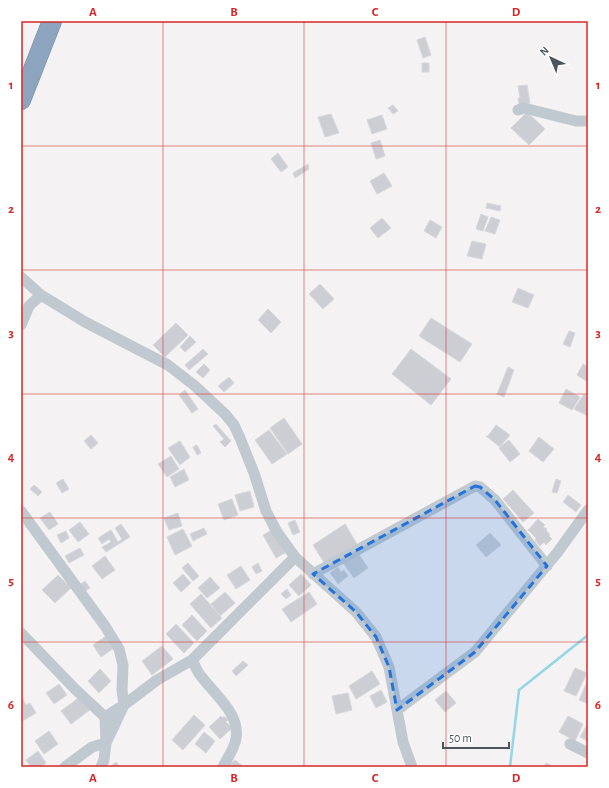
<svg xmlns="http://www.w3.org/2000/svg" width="609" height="788" font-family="'Alegreya Sans',sans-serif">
	<rect width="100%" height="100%" fill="#f4f2f2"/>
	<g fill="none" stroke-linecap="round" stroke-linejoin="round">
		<path stroke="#92d6e9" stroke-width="2.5" d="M510 767 519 690 588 635"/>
	</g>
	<path fill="#ccced3" stroke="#d6d8dc" d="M425 37 431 55 423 58 417 40Z
		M422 63H429V72H422Z
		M527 85 530 103 519 105 518 98H520L518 86Z
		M393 105 398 111 393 114 388 108Z
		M527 112 545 129 529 145 511 128Z
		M331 114 339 133 325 137 318 117Z
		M382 115 387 129 372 134 367 120Z
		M380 140 385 156 376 159 371 143Z
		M278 153 288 167 281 172 271 159Z
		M308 164 309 169 295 178 293 173Z
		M384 173 392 186 377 194 370 181Z
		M487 203 501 206 500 211 486 208Z
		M481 214 488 217 483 231 476 229Z
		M491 217 500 220 495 234 485 231Z
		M382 218 391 228 378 238 370 228Z
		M430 220 442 227 436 238 424 231Z
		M472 241 486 244 482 259 467 256Z
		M320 284 334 299 323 309 309 294Z
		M518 288 534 295 528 308 512 302Z
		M268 309 281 322 271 333 258 320Z
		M431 318 472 344 460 362 419 336Z
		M176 323 188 335 165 357 153 345Z
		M569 331 575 333 570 347 563 344Z
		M190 336 196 342 185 352 180 347Z
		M203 349 208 354 189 370 185 365Z
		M411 349 451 379 431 405 392 374Z
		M204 364 210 370 203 378 196 372Z
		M583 364 588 367V382L577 375Z
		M508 367 514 370 504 397 497 394Z
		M229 377 234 383 224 392 218 386Z
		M566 389 580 397 572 410 559 403Z
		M185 390 198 409 192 413 179 395Z
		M584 394 588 397V416L574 409Z
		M284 418 302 444 288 454 270 428Z
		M216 424 231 441 225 447 220 442 224 439 213 426Z
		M496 425 510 435 500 447 486 436H488Z
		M269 430 287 454 272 464 255 440Z
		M91 435 98 443 91 449 84 441Z
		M539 437 554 449 543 462 529 451Z
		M509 440 520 454 510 462 499 448Z
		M180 441 190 457 180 465 168 448Z
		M197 445 201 453 197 455 193 447Z
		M171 456 179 469 167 477 158 464Z
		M184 469 189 480 175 487 170 477Z
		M63 479 69 489 62 493 56 483Z
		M556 479 561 481 557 493 552 492Z
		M34 485 42 492 38 496 30 489Z
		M513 490 534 513 523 522 503 499Z
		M250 491 254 507 240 511 235 495Z
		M568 495 581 505 576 512 563 502Z
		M232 499 238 515 224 520 218 504Z
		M50 512 58 524 49 530 40 518Z
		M178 513 182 526 169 530 164 518Z
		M538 519 545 525 543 527 547 529 546 530 550 535 549 536 552 539 546 545 544 542 540 546 535 540 536 538 528 530Z
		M295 520 300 532 293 535 288 523Z
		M80 522 89 534 78 542 69 530Z
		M121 524 130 537 106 552 102 547 111 542 109 539 102 544 98 538 111 530 118 542 122 539 115 528Z
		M345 524 357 544 325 564 313 545Z
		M204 528 207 534 193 541 190 534Z
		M183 529 192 546 175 555 167 537Z
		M272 530 285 553 276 558 263 535Z
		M66 531 69 538 61 543 57 535Z
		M490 533 501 545 486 557 476 545Z
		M80 548 84 555 69 563 65 556Z
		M358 553 368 568 354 578 343 563Z
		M105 556 115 570 102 579 92 566Z
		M188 563 199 576 193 581 182 568Z
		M258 563 262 571 256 574 252 567Z
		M241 566 250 580 236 589 227 575Z
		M338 567 341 572 344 570 348 576 338 584 330 573Z
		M183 574 191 583 181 592 173 583Z
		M301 574 311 585 299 596 289 585Z
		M58 575 71 588 55 603 42 590Z
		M210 577 220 588 207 598 198 588Z
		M85 581 90 588 84 592 79 585Z
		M287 589 291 595 286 599 281 594Z
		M225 592 235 603 220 616 211 604Z
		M309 592 317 604 291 622 282 609Z
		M201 594 222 618 211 628 190 604Z
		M192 615 207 631 197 641 182 625Z
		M176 624 194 643 184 653 166 634Z
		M106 636 114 648 101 657 93 645Z
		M162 646 173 659 152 675 142 661Z
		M243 661 248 665 236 676 232 671Z
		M575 668 587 673 576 696 564 691Z
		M100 669 111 681 99 693 88 681Z
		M372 671 380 684 356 699 349 686Z
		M59 684 67 695 54 704 46 693Z
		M586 684H588V704L579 700Z
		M381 690 387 702 376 708 370 696Z
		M446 691 456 703 445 712 435 700Z
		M348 693 352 710 336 714 332 696Z
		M81 696 91 709 71 724 61 711Z
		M23 699 26 705 30 703 36 713 21 722V700Z
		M194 715 205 725 183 750 172 740Z
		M221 716 223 718 224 716 228 720 226 722 232 728 220 739 209 727Z
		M568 716 583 724 575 741 559 732Z
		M588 723V741L580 737Z
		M49 731 58 744 44 754 35 741Z
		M204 732 215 741 206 753 195 744Z
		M38 751 46 763 40 767H31L26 760Z
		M235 760 244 767H232L230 765Z
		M116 762 120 767H110Z
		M546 763 554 767H544Z"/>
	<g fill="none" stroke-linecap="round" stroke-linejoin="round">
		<defs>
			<path id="highway" d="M21 100 52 21"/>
		</defs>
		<use href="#highway" stroke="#778fa9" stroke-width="20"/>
		<path stroke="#c0c9cf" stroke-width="11" d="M518 110 524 108 576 121H588
			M21 277 41 295 85 322 168 365 195 386 225 414 234 425 240 438 254 473 266 511 277 532 295 557 356 612 376 637 389 667 403 742 412 767
			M21 325 29 306 41 295
			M21 511 105 626 119 649 123 665 122 690 124 705 105 717
			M313 574 475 486 480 487 495 500 547 566
			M21 633 75 689 105 717 106 743
			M397 710 475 652 557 553 588 510
			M107 741 124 705 157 680 192 660
			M570 744 588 753
			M65 767 92 747 106 743 104 760 101 767
			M223 767C227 759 234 749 236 739 240 713 215 695 201 676 197 672 195 665 192 660L295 557"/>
		<use href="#highway" stroke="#8ca4bd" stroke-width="19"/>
	</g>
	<path fill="#2273dd" fill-opacity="0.2" stroke="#2273dd" stroke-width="3" stroke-dasharray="8 5" stroke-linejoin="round" d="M475 486 480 487 495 500 547 566 475 652 397 710 389 667 376 637 356 612 313 574Z"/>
	<path fill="none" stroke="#d62828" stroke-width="1" stroke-opacity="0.55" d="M163 21V767M304 21V767M446 21V767M21 146H588M21 270H588M21 394H588M21 518H588M21 642H588"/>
	<rect width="609" height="788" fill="none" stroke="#ffffff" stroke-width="44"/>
	<g transform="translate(551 58) rotate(316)" stroke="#ffffff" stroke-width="3" paint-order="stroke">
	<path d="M0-3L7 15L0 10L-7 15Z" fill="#4a555e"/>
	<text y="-6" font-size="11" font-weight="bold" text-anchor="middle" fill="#4a555e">N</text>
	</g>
	<path d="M443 742v6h66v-6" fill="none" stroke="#4a555e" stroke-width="2"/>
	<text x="449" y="742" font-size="12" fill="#4a555e" stroke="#ffffff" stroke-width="3" paint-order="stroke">50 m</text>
	<rect x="22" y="22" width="565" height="744" fill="none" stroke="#d62828" stroke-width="1.5"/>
	<g font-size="13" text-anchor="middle" font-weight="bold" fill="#d62828">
		<text x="93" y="16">A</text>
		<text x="234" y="16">B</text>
		<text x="375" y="16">C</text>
		<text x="516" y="16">D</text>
		<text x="11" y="89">1</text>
		<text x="598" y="89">1</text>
		<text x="11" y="213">2</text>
		<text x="598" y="213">2</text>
		<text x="11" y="337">3</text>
		<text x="598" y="337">3</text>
		<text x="11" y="461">4</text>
		<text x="598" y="461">4</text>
		<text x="11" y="585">5</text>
		<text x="598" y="585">5</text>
		<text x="11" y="709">6</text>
		<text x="598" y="709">6</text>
		<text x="93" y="782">A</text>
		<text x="234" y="782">B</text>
		<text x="375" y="782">C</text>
		<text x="516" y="782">D</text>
	</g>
</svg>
